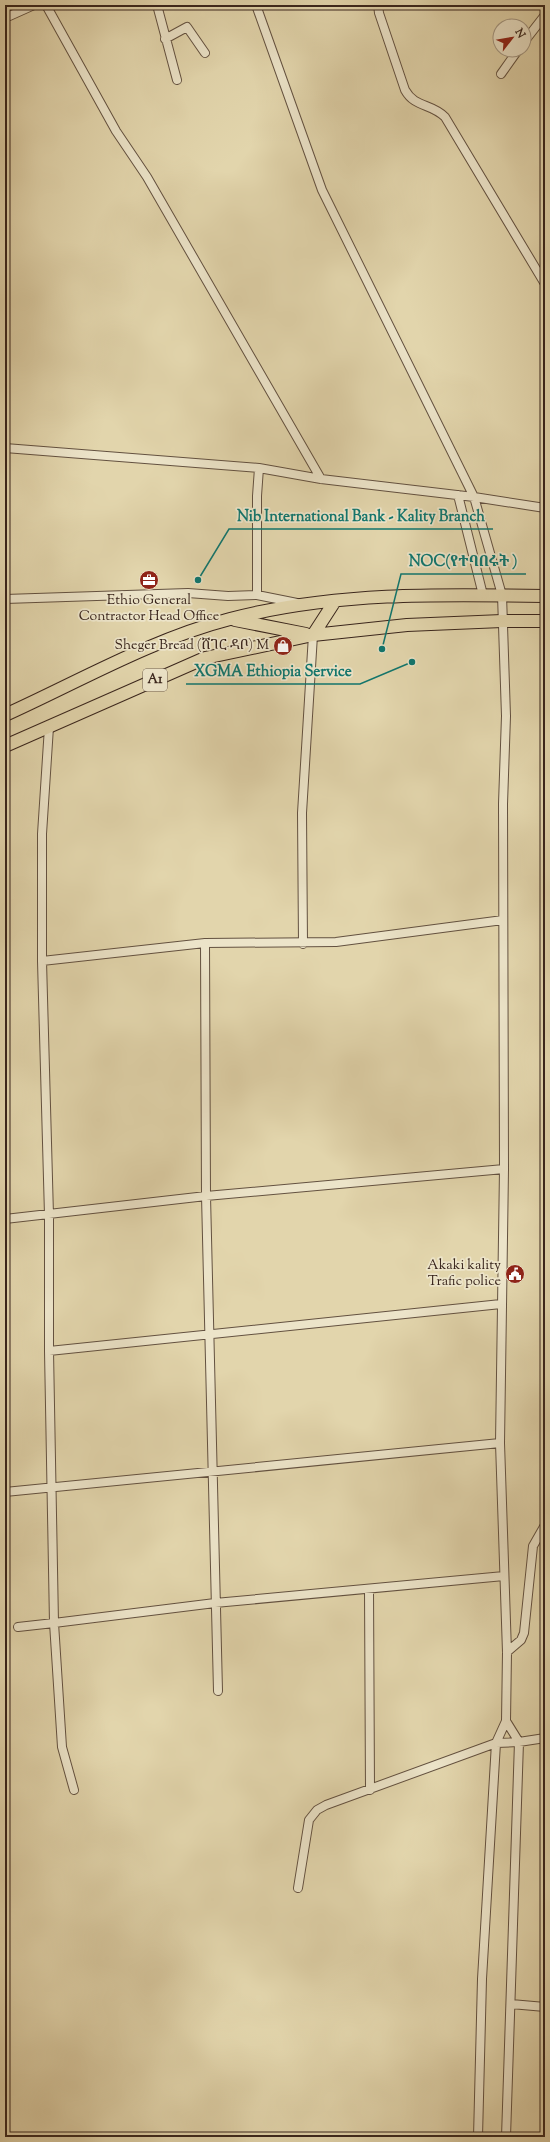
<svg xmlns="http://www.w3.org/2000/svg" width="550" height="2142" font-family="'Sorts Mill Goudy','Noto Serif Ethiopic',serif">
	<rect width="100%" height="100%" fill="#e2d5ac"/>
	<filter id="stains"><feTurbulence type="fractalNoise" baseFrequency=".005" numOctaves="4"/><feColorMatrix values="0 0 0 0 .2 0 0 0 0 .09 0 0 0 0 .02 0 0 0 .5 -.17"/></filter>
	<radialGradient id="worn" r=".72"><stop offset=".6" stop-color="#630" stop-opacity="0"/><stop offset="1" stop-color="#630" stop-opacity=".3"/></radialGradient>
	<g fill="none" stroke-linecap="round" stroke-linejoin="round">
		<defs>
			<path id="minor" d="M46 5 116 131 147 177 321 479
				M157 5 177 80
				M256 5 322 190 474 497 502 595 506 716 503 804 504 1169 500 1443 507 1652 506 1721 496 1743 482 1979 478 2137
				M378 5 379 13 405 90C415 108 431 103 445 117L545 284
				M5 18 34 5
				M165 39 187 27 205 53
				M524 42 545 15
				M501 74 518 50
				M5 448 259 468 321 479 474 497 545 508
				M458 495 483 595
				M257 595V496L259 468
				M5 599 188 593 228 596 257 595 297 603
				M49 727 42 834V961L49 1215V1351L54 1623 215 1603 504 1576
				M205 943 206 1196 218 1691
				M303 944 302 813 313 635
				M42 961 205 943 336 942 503 920
				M5 1219 206 1196 504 1169
				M49 1351 501 1304
				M5 1492 500 1443
				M369 1589 370 1790
				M18 1627 54 1623 62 1747 74 1790
				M507 1652 521 1640 524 1633 533 1546 545 1525
				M506 1721 519 1742 506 2137
				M298 1888 309 1820 317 1810 326 1805 496 1743 519 1742 545 1738
				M511 2004 545 2007"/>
			<path id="primary" d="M235 620 306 634
				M313 635 335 601
				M5 715C78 682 152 639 230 619 333 592 440 594 545 596
				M5 746 205 658 313 635 407 625 502 621H545"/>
		</defs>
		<use href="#minor" stroke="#635140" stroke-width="10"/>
		<use href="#primary" stroke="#39251c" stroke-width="14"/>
		<use href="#minor" stroke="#ece4c9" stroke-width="8"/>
		<use href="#primary" stroke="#e2d5ac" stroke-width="12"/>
	</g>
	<defs>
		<symbol id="office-disc" viewBox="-11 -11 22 22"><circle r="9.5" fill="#8f2418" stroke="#ece4c9"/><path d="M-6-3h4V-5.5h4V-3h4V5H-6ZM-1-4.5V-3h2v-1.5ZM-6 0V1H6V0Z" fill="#fff"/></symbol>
		<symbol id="shop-disc" viewBox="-11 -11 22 22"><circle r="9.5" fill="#8f2418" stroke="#ece4c9"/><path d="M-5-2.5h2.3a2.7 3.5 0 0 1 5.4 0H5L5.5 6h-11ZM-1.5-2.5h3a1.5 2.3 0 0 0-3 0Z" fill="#fff"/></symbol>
		<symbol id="civic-disc" viewBox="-11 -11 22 22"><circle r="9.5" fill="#8f2418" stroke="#ece4c9"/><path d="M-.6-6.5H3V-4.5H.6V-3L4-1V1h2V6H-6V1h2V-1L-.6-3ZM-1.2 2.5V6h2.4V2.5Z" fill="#fff"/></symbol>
	</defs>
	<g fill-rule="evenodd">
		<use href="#office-disc" x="138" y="569" width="22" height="22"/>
		<use href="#shop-disc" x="272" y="635" width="22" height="22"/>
		<use href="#civic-disc" x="504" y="1263" width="22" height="22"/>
	</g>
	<g text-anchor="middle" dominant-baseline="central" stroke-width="3.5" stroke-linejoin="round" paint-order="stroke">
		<rect fill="#ece4c9" stroke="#6f5e50" stroke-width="1" x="143" y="669" width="24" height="22" rx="3"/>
		<g font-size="13" font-weight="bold" fill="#39251c">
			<text x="155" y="680">A1</text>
		</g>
		<g font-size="14" fill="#39251c" stroke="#ece4c9" text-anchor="end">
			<text x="149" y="601" text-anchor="middle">Ethio General<tspan x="149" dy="16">Contractor Head Office</tspan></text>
			<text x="269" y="646">Sheger Bread (ሸገር ዳቦ) M</text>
			<text x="501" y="1266">Akaki kality<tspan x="501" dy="16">Trafic police</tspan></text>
		</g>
	</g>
	<path fill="none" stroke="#0f766e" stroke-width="1.5" d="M198 580L229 529H493M382 649L401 574H526M412 662L360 684H186"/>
	<g fill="#0f766e" stroke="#ece4c9" stroke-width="1.5">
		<circle cx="198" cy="580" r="4"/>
		<circle cx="382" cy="649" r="4"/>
		<circle cx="412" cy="662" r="4"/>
	</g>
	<g font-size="15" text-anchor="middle" font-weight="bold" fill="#0f766e" stroke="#ece4c9" stroke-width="3.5" stroke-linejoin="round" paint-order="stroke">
		<text x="361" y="521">Nib International Bank - Kality Branch</text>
		<text x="463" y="566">NOC(የተባበሩት )</text>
		<text x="273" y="676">XGMA Ethiopia Service</text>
	</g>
	<rect width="550" height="2142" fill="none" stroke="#e2d5ac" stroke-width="20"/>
	<rect x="6" y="6" width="538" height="2130" fill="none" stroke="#39251c" stroke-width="2"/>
	<rect x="10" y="10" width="530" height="2122" fill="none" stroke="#39251c"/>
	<g transform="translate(512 38) rotate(59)"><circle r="19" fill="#ece4c9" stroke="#a49884"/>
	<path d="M0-3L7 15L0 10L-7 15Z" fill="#8f2418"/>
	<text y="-6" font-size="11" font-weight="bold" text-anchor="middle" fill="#39251c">N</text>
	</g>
	<rect width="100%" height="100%" filter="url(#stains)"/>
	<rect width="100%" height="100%" fill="url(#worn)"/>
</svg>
